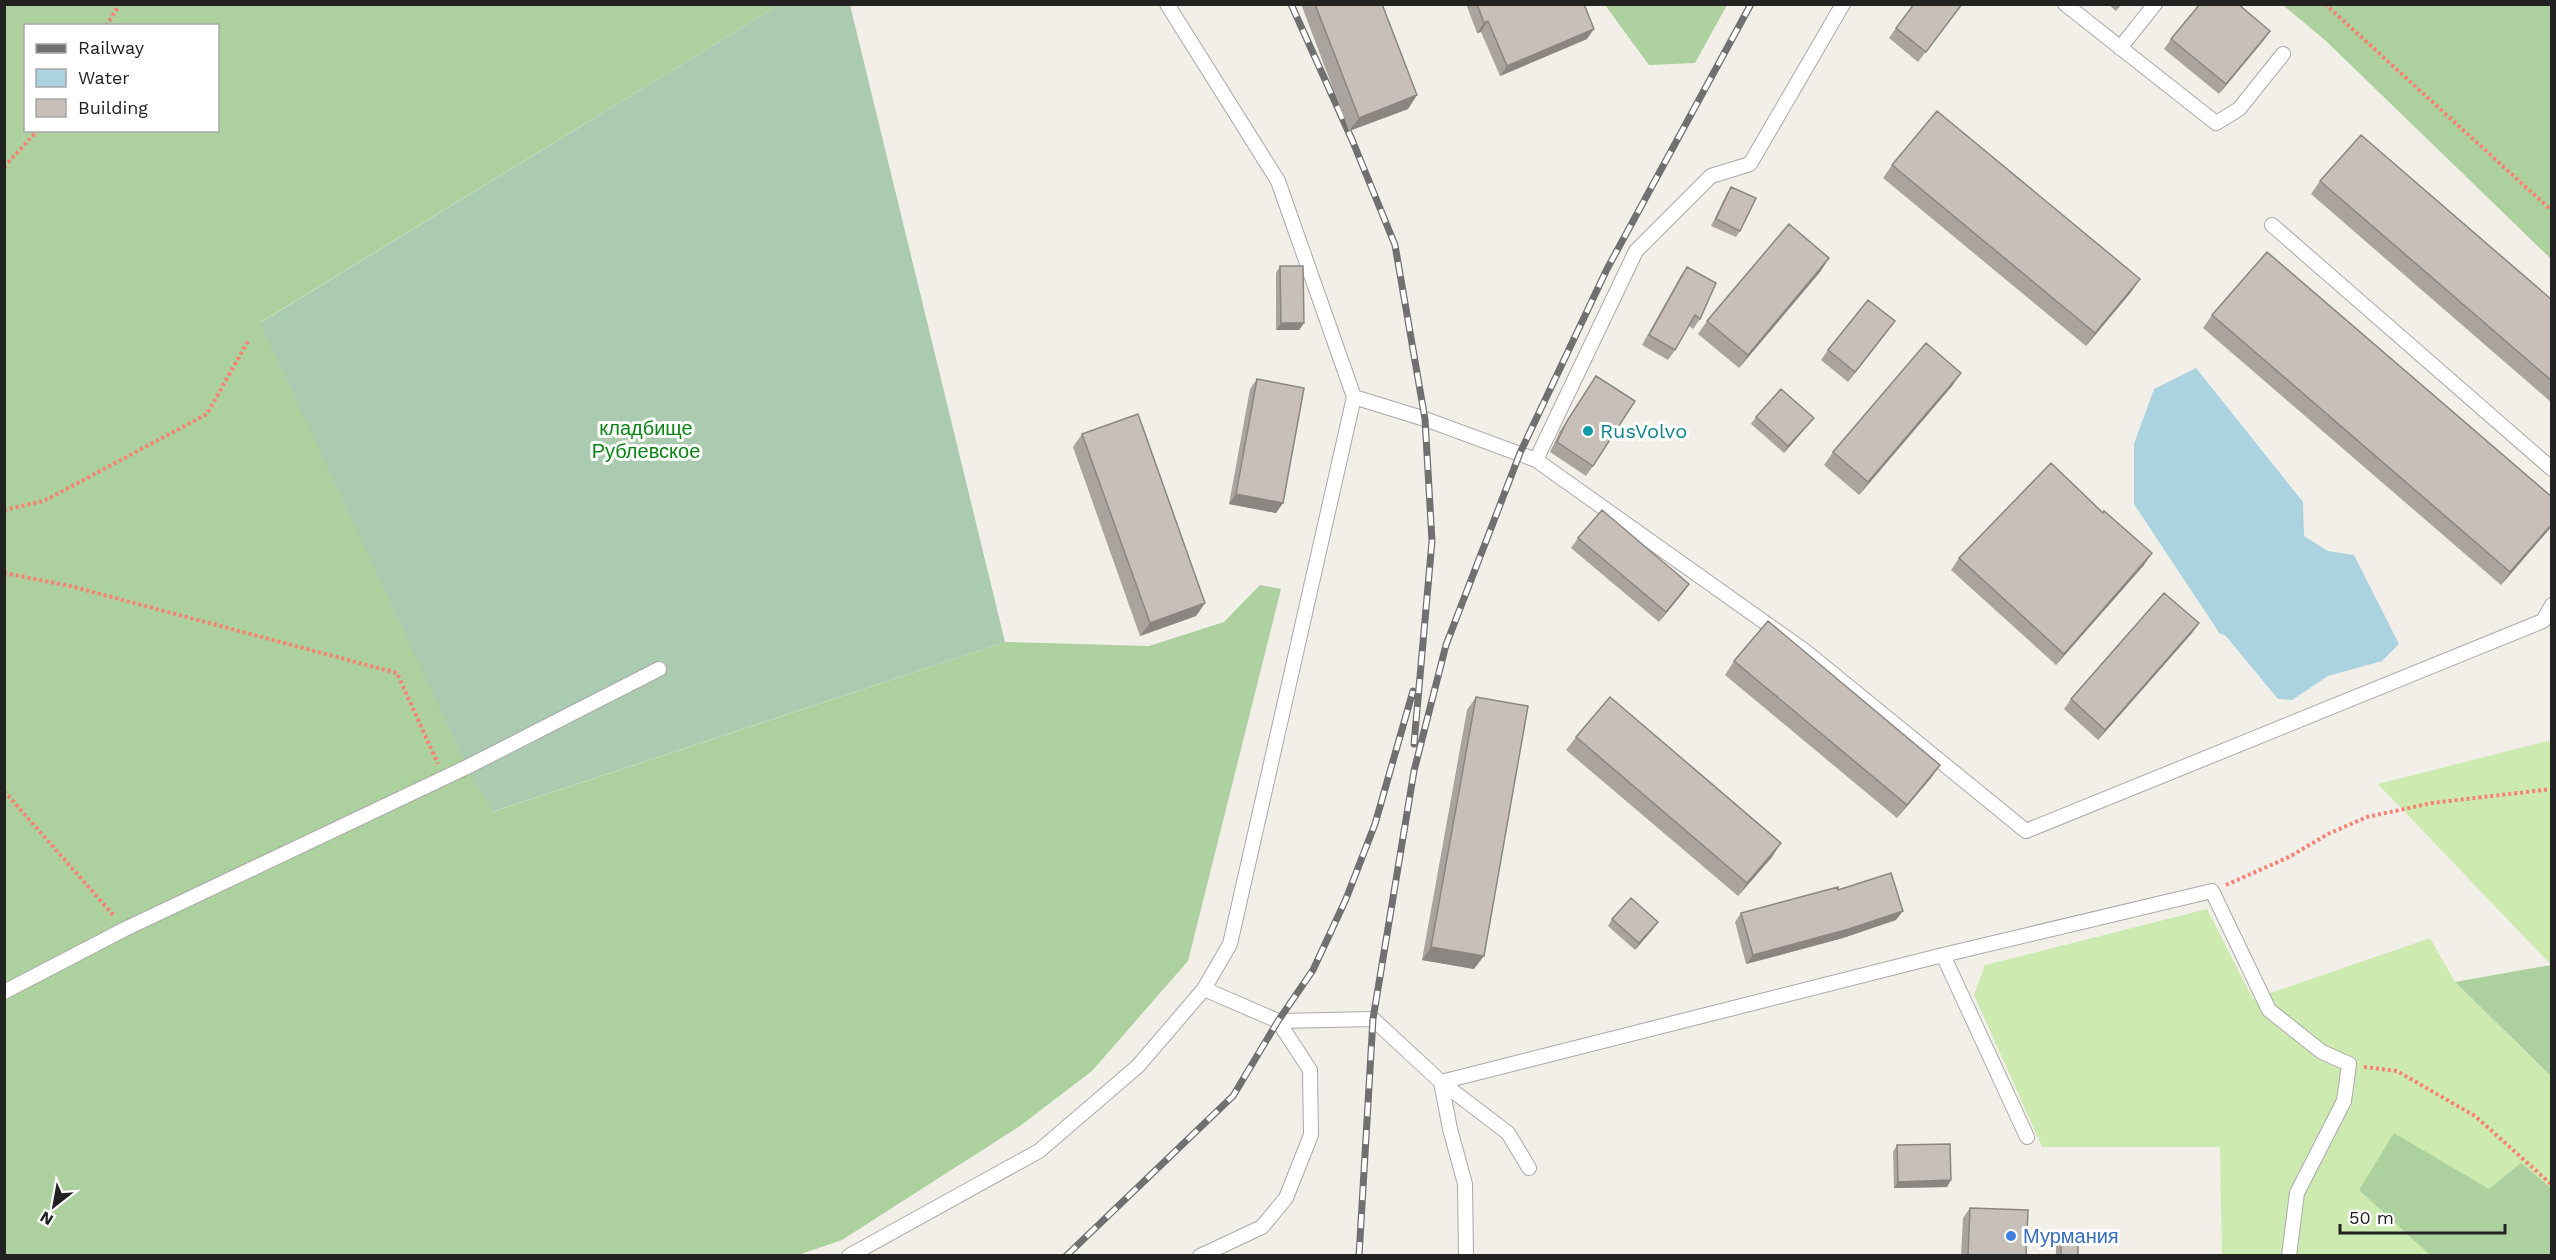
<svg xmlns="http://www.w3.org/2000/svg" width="2556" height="1260" font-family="'Work Sans',sans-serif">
	<rect width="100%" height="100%" fill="#f2efe9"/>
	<path fill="#cdebb0" d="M2551 740H2552L2551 965 2378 784Z
		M2207 909 2253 999 2430 938 2455 982 2551 1076V1255H2222L2220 1147H2042L1974 995 1985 965Z"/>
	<path fill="#add19e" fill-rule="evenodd" d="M5 5H779L261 322 493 812 1005 642 1149 646 1224 622 1260 585 1281 589 1188 961 1092 1071 1020 1126 842 1240 798 1255 5 1256ZM26 26H218V130H26Z
		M1605 5H1727L1695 63 1649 65Z
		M2283 5H2551V259L2326 41Z
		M2551 965H2552L2551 1076 2455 982Z
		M2394 1133 2489 1189 2521 1163 2551 1188V1255H2430L2359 1190Z"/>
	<path fill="#aacbaf" d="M779 5H850L1005 642 492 812 467 767 260 323Z"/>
	<path fill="#aad3df" d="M2196 368 2303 502 2304 536 2328 551 2354 555 2399 644 2382 661 2328 676 2292 700 2278 699 2225 635 2220 634 2134 504V444L2154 389Z"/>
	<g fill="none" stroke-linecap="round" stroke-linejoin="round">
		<defs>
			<path id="service" d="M2065 4 2216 123 2239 109 2283 54
				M2120 48 2155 4
				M2272 225 2552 469
				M1354 397 1425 419 1536 460 1805 651 2026 831 2543 621 2552 605
				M1536 460 1636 251 1711 176 1750 164 1843 4
				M1943 955 2027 1137
				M1204 989 1278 1021 1373 1019 1441 1082 1943 955 2212 891 2269 1010 2322 1052 2349 1064 2344 1101 2297 1193 2289 1256
				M4 992 125 929 467 767 659 669
				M849 1256 1039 1151 1138 1066 1204 989 1230 944 1354 397 1278 181 1167 4
				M1200 1256 1262 1227 1286 1198 1311 1135 1310 1070 1278 1021
				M1466 1256 1465 1184 1450 1129 1441 1082 1508 1133 1529 1168"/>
		</defs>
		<use href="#service" stroke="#a9a9a9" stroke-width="16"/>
		<path stroke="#fa8072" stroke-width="4" stroke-dasharray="3 3" stroke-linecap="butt" d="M2325 4 2552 211
			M106 26 120 4
			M4 167 38 130
			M4 510 44 501 207 414 248 341
			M4 573 70 586 397 673 438 764
			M4 791 115 917
			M2226 885 2289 857 2328 834 2367 817 2432 803 2552 789
			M2364 1067 2397 1071 2475 1116 2552 1185"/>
		<use href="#service" stroke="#fff" stroke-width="14"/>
		<defs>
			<path id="rail" d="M1291 4 1353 142 1395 245 1425 419 1432 541 1414 744
				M1066 1256 1233 1096 1278 1021 1313 970 1346 899 1375 824 1413 691
				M1359 1256 1373 1019 1414 771 1446 645 1520 453 1607 269 1751 4"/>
		</defs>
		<use href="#rail" stroke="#707070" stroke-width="7"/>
		<use href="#rail" stroke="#fff" stroke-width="4.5" stroke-dasharray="14" stroke-linecap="butt"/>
	</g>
	<path fill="#aba49e" d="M1301 4H1382L1417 95 1408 109 1349 131Z
		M1466 4H1584L1587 39 1500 76 1481 32 1477 33Z
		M1963 4 1918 62 1889 38 1896 28Z
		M2108 4H2122L2116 11Z
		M2270 31 2263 41 2219 94 2164 49 2171 39Z
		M1892 165 2140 279 2131 292 2086 346 1883 178Z
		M2320 181 2552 300V403L2311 194Z
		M1731 187 1740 231 1736 237 1711 226 1727 193Z
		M1829 258 1820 272 1739 368 1698 334 1707 321Z
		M1280 266 1304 323 1299 330H1276V273Z
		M1687 267 1700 319 1693 329 1689 326 1675 350 1668 360 1642 345 1680 277Z
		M2212 315 2552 497V526L2501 585 2203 328Z
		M1895 321 1848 382 1821 360 1828 350Z
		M1961 373 1952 386 1859 495 1824 465 1833 452Z
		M1596 376 1593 466 1586 476 1550 452 1560 431Z
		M1257 379 1283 503 1276 513 1229 504 1250 389Z
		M1756 417 1814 418 1809 424 1784 453 1751 424Z
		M1082 434 1205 603 1196 616 1140 636 1073 447Z
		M1578 538 1689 584 1682 594 1659 622 1571 548Z
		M1959 558 2144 565 2056 665 1951 570Z
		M2192 633 2098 740 2064 709 2071 699Z
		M1734 661 1940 765 1931 778 1897 818 1725 675Z
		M1476 697 1474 969 1422 960 1467 710Z
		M1576 737 1772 857 1738 896 1566 750Z
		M1838 890 1896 920 1843 938 1746 964 1735 922 1741 913Z
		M1612 919 1653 929 1635 950 1608 926Z
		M1897 1145 1951 1180 1947 1187 1894 1188 1893 1152Z
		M1970 1208 2026 1256H1961L1963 1218Z
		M2061 1233 2078 1256H2056V1240Z"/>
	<path fill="#8b8681" d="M1488 21 1481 32 1477 33 1484 23Z
		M1594 29 1587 39 1500 76 1507 66Z
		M2270 31 2263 41 2219 94 2226 84Z
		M1417 95 1408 109 1349 131 1359 118Z
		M1829 258 1820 272 1739 368 1748 355Z
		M2140 279 2131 292 2086 346 2095 333Z
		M1895 321 1888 331 1848 382 1855 372Z
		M1281 323H1304L1299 330H1276Z
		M1961 373 1952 386 1859 495 1868 482Z
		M1814 418 1809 424 1784 453 1788 446Z
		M1236 494 1283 503 1276 513 1229 504Z
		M2552 524V526L2501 585 2510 572Z
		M2152 553 2144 565 2056 665 2064 654Z
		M1689 584 1682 594 1659 622 1666 612Z
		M1205 603 1196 616 1140 636 1150 623Z
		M2199 623 2192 633 2098 740 2105 730Z
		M1940 765 1931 778 1897 818 1907 805Z
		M1781 843 1772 857 1738 896 1747 883Z
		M1903 911 1896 920 1843 938 1746 964 1753 955Z
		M1658 922 1653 929 1635 950 1639 943Z
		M1431 947 1484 956 1474 969 1422 960Z
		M1951 1180 1947 1187 1894 1188 1898 1182Z"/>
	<path fill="#c7bfb8" stroke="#8b8681" stroke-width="1.5" d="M1315 4H1382L1417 95 1359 118Z
		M1477 4H1584L1594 29 1507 66 1488 21 1484 23Z
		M1914 4H1962L1926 52 1896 28Z
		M2200 4H2238L2270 31 2226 84 2171 39Z
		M1937 111 2140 279 2095 333 1892 165Z
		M2361 135 2552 300V381L2320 181Z
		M1731 187 1756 198 1740 231 1716 219Z
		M1789 224 1829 258 1748 355 1707 321Z
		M2267 252 2552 497V524L2510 572 2212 315Z
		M1280 266H1303L1304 323H1281Z
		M1687 267 1716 283 1700 319 1695 315 1675 350 1649 335Z
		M1868 300 1895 321 1855 372 1828 350Z
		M1926 343 1961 373 1868 482 1833 452Z
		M1596 376 1635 401 1593 466 1557 442 1567 421Z
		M1257 379 1304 388 1283 503 1236 494Z
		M1781 389 1814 418 1788 446 1756 417Z
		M1138 414 1205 603 1150 623 1082 434Z
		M2051 463 2103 513 2104 511 2152 553 2064 654 1959 558Z
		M1602 510 1689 584 1666 612 1578 538Z
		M2164 593 2199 623 2105 730 2071 699Z
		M1768 621 1940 765 1907 805 1734 661Z
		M1476 697 1528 706 1484 956 1431 947Z
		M1610 697 1781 843 1747 883 1576 737Z
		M1891 873 1903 911 1849 929 1753 955 1741 913 1838 887V890Z
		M1631 898 1658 922 1639 943 1612 919Z
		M1950 1144 1951 1180 1898 1182 1897 1145Z
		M1970 1208 2028 1210 2026 1256H1968Z
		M2061 1233H2078V1256H2061Z"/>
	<circle fill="#0f9aa8" stroke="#fff" stroke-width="2" cx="1588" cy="431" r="6"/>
	<circle fill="#3f7fe0" stroke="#fff" stroke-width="2" cx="2011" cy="1236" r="6"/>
	<g text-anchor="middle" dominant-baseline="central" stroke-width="6" stroke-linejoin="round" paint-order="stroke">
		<g font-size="20" fill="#0c8416" stroke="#fff">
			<text x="646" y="428">кладбище<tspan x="646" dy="23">Рублевское</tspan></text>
		</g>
		<g font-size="20" fill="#0d838f" stroke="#fff" text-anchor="start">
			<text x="1600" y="431">RusVolvo</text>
		</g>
		<g font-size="20" fill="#366cbe" stroke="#fff" text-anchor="start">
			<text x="2023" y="1236">Мурмания</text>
		</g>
	</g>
	<rect width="2556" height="1260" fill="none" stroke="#222222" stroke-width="12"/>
	<rect x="24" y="24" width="195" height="108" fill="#ffffff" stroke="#a7a7a7" stroke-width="1.5"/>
	<rect x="36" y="44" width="30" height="9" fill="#707070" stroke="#a7a7a7" stroke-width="1.5"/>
	<text x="78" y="54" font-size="18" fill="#222222">Railway</text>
	<rect x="36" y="69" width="30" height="18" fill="#aad3df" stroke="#a7a7a7" stroke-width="1.5"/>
	<text x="78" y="84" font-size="18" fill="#222222">Water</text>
	<rect x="36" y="99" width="30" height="18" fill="#c7bfb8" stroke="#a7a7a7" stroke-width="1.5"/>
	<text x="78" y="114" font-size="18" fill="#222222">Building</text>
	<g transform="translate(54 1206) rotate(211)" stroke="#ffffff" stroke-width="4.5" paint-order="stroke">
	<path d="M0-4.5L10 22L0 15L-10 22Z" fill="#222222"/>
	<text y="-9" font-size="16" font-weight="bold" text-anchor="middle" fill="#222222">N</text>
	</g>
	<path d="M2340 1224v9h165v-9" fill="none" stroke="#222222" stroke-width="3"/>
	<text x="2349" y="1224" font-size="18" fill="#222222" stroke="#ffffff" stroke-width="4.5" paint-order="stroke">50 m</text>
</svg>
